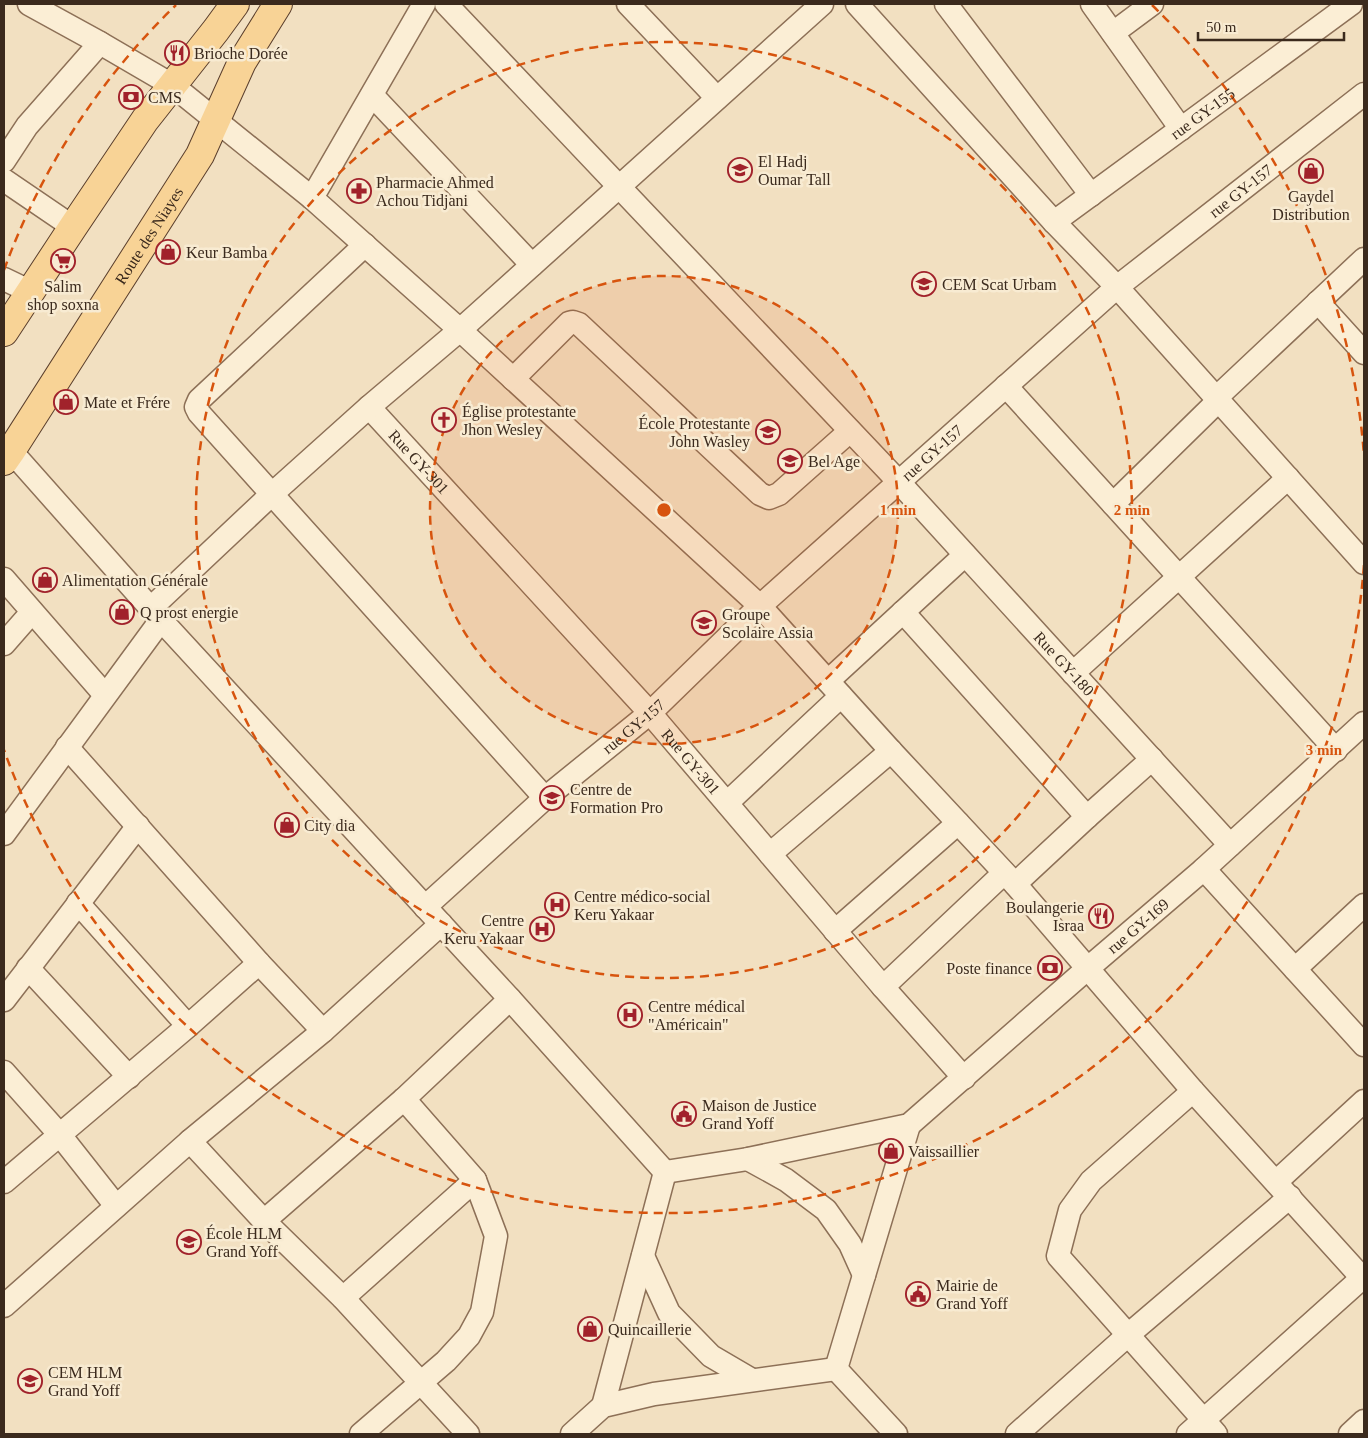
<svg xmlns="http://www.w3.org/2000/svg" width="1368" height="1438" font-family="'Times New Roman',serif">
	<rect width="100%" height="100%" fill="#f2e0c1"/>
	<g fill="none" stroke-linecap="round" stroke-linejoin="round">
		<defs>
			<g id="minor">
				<path d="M29 4 100 43 172 85 312 198 460 330 760 606 891 751 1015 884 1193 1091 1364 1280"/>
				<path id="s1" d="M446 4 898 481 1230 845"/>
				<path d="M628 4 717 98"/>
				<path d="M857 4 1054 222 1117 287 1364 563"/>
				<path d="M946 4 1091 195"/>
				<path d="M1092 4 1181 129"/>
				<path d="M1113 33 1152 4"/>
				<path d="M372 95 532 265"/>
				<path d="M4 161 27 126 100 43"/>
				<path d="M4 180 73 227"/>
				<path d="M312 198 424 4"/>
				<path id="s2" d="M1054 222 1351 4"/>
				<path d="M365 245 199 400 196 407 199 413 545 798"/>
				<path d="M4 279 31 292"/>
				<path d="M1318 302 1364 353"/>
				<path d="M513 379 569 323 573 322 579 324 760 494 769 498 779 494 850 431"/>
				<path d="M1006 386 1336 750"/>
				<path d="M1216 398 1364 259"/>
				<path id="s3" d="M369 407 650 713 883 987 964 1078"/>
				<path d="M11 451 161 620 510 999 665 1172"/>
				<path d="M1113 504 1218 401"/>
				<path d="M4 579 105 695"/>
				<path d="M151 608 272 494 369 407 460 330 822 4"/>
				<path d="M903 612 1087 817"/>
				<path d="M4 644 32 612"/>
				<path d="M1073 673 1288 478"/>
				<path d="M828 681 965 555"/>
				<path d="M67 747 259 963 323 1031"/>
				<path d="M727 803 841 696"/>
				<path d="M4 834 161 620"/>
				<path d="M770 854 891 751"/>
				<path d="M1204 869 1364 1045"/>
				<path d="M1015 884 1087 817 1152 759"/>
				<path d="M78 903 188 1026"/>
				<path id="s4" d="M425 907 545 798 650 713 760 606 1117 287 1364 94"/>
				<path d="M835 931 958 823"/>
				<path d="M28 968 129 1077"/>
				<path d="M1295 969 1364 905"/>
				<path d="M883 987 1004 873"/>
				<path d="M4 1000 138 826"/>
				<path d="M4 1072 60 1135 116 1206"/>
				<path d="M1193 1091 1091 1181 1070 1210 1058 1256 1216 1434"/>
				<path d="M190 1141 264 1221 343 1298 468 1434"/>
				<path d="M748 1159 786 1180 826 1210 850 1244 864 1275"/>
				<path id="s5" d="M665 1172 748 1159 909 1125 1087 969 1204 869 1364 723"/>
				<path d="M4 1182 188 1026 259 963"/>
				<path d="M1276 1182 1364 1101"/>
				<path d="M264 1221 404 1099 510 999"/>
				<path d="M643 1256 669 1313 711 1356 752 1380"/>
				<path d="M343 1298 475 1180"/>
				<path d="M4 1306 190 1141 323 1031 441 924"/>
				<path d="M836 1369 909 1125"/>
				<path d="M836 1369 896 1434"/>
				<path d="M603 1406 665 1172"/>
				<path d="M361 1434 446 1361 469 1336 482 1312 496 1236 475 1180 404 1099"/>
				<path d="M572 1434 603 1406 654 1394 836 1369"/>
				<path d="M1017 1434 1128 1335 1290 1197"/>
				<path d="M1188 1434 1362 1278"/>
				<path d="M1350 1434 1364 1421"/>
			</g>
			<g id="major">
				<path d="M4 332 73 227 145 120 216 30 235 4"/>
				<path id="s6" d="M4 461 11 451 200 155 242 62 278 4"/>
			</g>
		</defs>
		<use href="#minor" stroke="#8d7057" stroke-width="25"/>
		<use href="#major" stroke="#5a3e2c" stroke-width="30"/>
		<use href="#minor" stroke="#fbeed5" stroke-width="22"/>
		<use href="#major" stroke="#f8d396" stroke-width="28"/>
	</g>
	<circle cx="664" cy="510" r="234" fill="#d7540e" fill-opacity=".12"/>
	<g fill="none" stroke="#d7540e" stroke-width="2.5" stroke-dasharray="9 6">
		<circle cx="664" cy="510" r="234"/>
		<circle cx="664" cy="510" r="468"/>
		<path d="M1364 565A702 702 0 0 1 4 750M4 270A702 702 0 0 1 176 5M1152 5A702 702 0 0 1 1364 455"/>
	</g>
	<defs>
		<symbol id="restaurant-ring" viewBox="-11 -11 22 22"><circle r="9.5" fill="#f8ebd2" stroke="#a1222b" stroke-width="1.5"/><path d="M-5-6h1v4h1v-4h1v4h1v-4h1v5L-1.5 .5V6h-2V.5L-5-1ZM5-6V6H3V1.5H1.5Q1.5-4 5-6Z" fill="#a1222b"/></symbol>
		<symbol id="bank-ring" viewBox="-11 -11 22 22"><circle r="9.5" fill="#f8ebd2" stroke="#a1222b" stroke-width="1.5"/><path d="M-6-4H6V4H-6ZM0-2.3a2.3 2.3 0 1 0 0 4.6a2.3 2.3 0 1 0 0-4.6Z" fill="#a1222b"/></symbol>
		<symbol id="school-ring" viewBox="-11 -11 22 22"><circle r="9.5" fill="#f8ebd2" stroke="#a1222b" stroke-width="1.5"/><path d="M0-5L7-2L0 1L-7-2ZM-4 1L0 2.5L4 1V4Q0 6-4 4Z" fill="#a1222b"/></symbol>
		<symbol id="shop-ring" viewBox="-11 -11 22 22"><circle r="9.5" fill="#f8ebd2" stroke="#a1222b" stroke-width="1.5"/><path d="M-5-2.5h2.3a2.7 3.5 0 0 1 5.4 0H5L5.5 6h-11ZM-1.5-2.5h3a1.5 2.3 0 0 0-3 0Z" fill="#a1222b"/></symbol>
		<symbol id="pharmacy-ring" viewBox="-11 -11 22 22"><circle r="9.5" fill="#f8ebd2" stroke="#a1222b" stroke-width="1.5"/><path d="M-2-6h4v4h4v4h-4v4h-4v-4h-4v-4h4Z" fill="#a1222b"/></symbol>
		<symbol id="supermarket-ring" viewBox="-11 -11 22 22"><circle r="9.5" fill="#f8ebd2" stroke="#a1222b" stroke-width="1.5"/><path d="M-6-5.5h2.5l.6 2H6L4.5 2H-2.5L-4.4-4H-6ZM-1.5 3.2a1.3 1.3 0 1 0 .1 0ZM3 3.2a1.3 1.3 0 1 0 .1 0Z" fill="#a1222b"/></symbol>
		<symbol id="church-ring" viewBox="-11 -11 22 22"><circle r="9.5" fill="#f8ebd2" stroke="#a1222b" stroke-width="1.5"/><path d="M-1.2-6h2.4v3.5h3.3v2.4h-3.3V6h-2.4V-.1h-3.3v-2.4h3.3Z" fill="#a1222b"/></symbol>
		<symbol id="university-ring" viewBox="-11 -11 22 22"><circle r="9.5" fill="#f8ebd2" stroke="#a1222b" stroke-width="1.5"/><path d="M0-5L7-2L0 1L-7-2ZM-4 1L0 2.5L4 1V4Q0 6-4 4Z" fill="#a1222b"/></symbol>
		<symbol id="hospital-ring" viewBox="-11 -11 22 22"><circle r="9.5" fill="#f8ebd2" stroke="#a1222b" stroke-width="1.5"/><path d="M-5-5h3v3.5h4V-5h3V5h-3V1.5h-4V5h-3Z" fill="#a1222b"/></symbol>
		<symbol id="civic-ring" viewBox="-11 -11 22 22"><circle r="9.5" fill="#f8ebd2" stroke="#a1222b" stroke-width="1.5"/><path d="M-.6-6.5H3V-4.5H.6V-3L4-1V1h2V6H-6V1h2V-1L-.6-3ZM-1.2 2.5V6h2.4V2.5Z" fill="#a1222b"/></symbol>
	</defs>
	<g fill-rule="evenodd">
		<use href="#restaurant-ring" x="163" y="39" width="28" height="28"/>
		<use href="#bank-ring" x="117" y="83" width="28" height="28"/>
		<use href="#school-ring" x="726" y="156" width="28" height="28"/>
		<use href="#shop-ring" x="1297" y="157" width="28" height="28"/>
		<use href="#pharmacy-ring" x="345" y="177" width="28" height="28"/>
		<use href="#shop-ring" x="154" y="238" width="28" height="28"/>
		<use href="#supermarket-ring" x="49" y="247" width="28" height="28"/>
		<use href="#school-ring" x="910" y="270" width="28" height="28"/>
		<use href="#shop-ring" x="52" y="388" width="28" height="28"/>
		<use href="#church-ring" x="430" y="406" width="28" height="28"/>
		<use href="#school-ring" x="754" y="418" width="28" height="28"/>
		<use href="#school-ring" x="776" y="447" width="28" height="28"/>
		<use href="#shop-ring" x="31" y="566" width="28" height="28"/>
		<use href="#shop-ring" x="108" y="598" width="28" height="28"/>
		<use href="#school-ring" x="690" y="609" width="28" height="28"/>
		<use href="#university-ring" x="538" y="784" width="28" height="28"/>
		<use href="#shop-ring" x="273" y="811" width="28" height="28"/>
		<use href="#hospital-ring" x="543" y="891" width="28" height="28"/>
		<use href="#restaurant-ring" x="1087" y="902" width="28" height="28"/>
		<use href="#hospital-ring" x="528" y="915" width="28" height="28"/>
		<use href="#bank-ring" x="1036" y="954" width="28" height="28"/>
		<use href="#hospital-ring" x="616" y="1001" width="28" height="28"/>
		<use href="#civic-ring" x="670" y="1100" width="28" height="28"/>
		<use href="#shop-ring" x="877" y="1137" width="28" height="28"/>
		<use href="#school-ring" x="175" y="1228" width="28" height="28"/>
		<use href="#civic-ring" x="904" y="1280" width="28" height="28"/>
		<use href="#shop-ring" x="576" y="1315" width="28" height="28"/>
		<use href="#school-ring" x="16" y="1367" width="28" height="28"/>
	</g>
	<g text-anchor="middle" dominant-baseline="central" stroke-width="5" stroke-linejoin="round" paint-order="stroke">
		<g font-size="16" fill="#3b2a1d" stroke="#f8ebd2" text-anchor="start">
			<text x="194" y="53">Brioche Dorée</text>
			<text x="148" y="97">CMS</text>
			<text x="758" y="161">El Hadj<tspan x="758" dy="18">Oumar Tall</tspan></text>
			<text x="376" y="182">Pharmacie Ahmed<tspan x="376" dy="18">Achou Tidjani</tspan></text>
			<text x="1311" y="196" text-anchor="middle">Gaydel<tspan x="1311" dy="18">Distribution</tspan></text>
			<text x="186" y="252">Keur Bamba</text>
			<text x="942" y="284">CEM Scat Urbam</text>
			<text x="63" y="286" text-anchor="middle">Salim<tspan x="63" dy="18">shop soxna</tspan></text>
			<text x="84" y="402">Mate et Frére</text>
			<text x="462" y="411">Église protestante<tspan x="462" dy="18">Jhon Wesley</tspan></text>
			<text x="750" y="423" text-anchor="end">École Protestante<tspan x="750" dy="18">John Wasley</tspan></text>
			<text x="808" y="461">Bel Age</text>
			<text x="62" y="580">Alimentation Générale</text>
			<text x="140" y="612">Q prost energie</text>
			<text x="722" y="614">Groupe<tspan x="722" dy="18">Scolaire Assia</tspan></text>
			<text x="570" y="789">Centre de<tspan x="570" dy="18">Formation Pro</tspan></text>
			<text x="304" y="825">City dia</text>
			<text x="574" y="896">Centre médico-social<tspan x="574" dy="18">Keru Yakaar</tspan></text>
			<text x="1084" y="907" text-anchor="end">Boulangerie<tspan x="1084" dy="18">Israa</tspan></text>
			<text x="524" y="920" text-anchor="end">Centre<tspan x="524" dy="18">Keru Yakaar</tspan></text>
			<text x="1032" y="968" text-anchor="end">Poste finance</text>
			<text x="648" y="1006">Centre médical<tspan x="648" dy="18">"Américain"</tspan></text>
			<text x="702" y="1105">Maison de Justice<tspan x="702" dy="18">Grand Yoff</tspan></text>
			<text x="908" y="1151">Vaissaillier</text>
			<text x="206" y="1233">École HLM<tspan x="206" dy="18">Grand Yoff</tspan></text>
			<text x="936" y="1285">Mairie de<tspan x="936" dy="18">Grand Yoff</tspan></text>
			<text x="608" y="1329">Quincaillerie</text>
			<text x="48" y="1372">CEM HLM<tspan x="48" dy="18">Grand Yoff</tspan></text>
		</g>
		<g font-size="16" fill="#3b2a1d" stroke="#f8ebd2">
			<text stroke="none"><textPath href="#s2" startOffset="184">rue GY-155</textPath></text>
			<text stroke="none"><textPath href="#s4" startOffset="1086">rue GY-157</textPath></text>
			<text stroke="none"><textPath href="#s6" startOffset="268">Route des Niayes</textPath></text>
			<text stroke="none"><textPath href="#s4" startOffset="681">rue GY-157</textPath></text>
			<text stroke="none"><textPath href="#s3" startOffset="74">Rue GY-301</textPath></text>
			<text stroke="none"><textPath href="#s1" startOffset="904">Rue GY-180</textPath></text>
			<text stroke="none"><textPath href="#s4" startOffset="276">rue GY-157</textPath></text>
			<text stroke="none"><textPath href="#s3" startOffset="479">Rue GY-301</textPath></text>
			<text stroke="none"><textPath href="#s5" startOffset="552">rue GY-169</textPath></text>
		</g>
	</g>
	<circle cx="664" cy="510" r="8" fill="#d7540e" stroke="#f8ebd2" stroke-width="2.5"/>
	<g font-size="15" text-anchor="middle" font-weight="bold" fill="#d7540e" stroke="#f8ebd2" stroke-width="5" stroke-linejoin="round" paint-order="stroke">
		<text x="898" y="515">1 min</text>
		<text x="1132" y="515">2 min</text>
		<text x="1324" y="755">3 min</text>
	</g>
	<rect width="1368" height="1438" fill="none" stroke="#3b2a1d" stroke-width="10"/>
	<path d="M1198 32v8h146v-8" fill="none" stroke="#3b2a1d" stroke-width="2.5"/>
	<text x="1206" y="32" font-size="15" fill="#3b2a1d" stroke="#f8ebd2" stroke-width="4" paint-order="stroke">50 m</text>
</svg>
